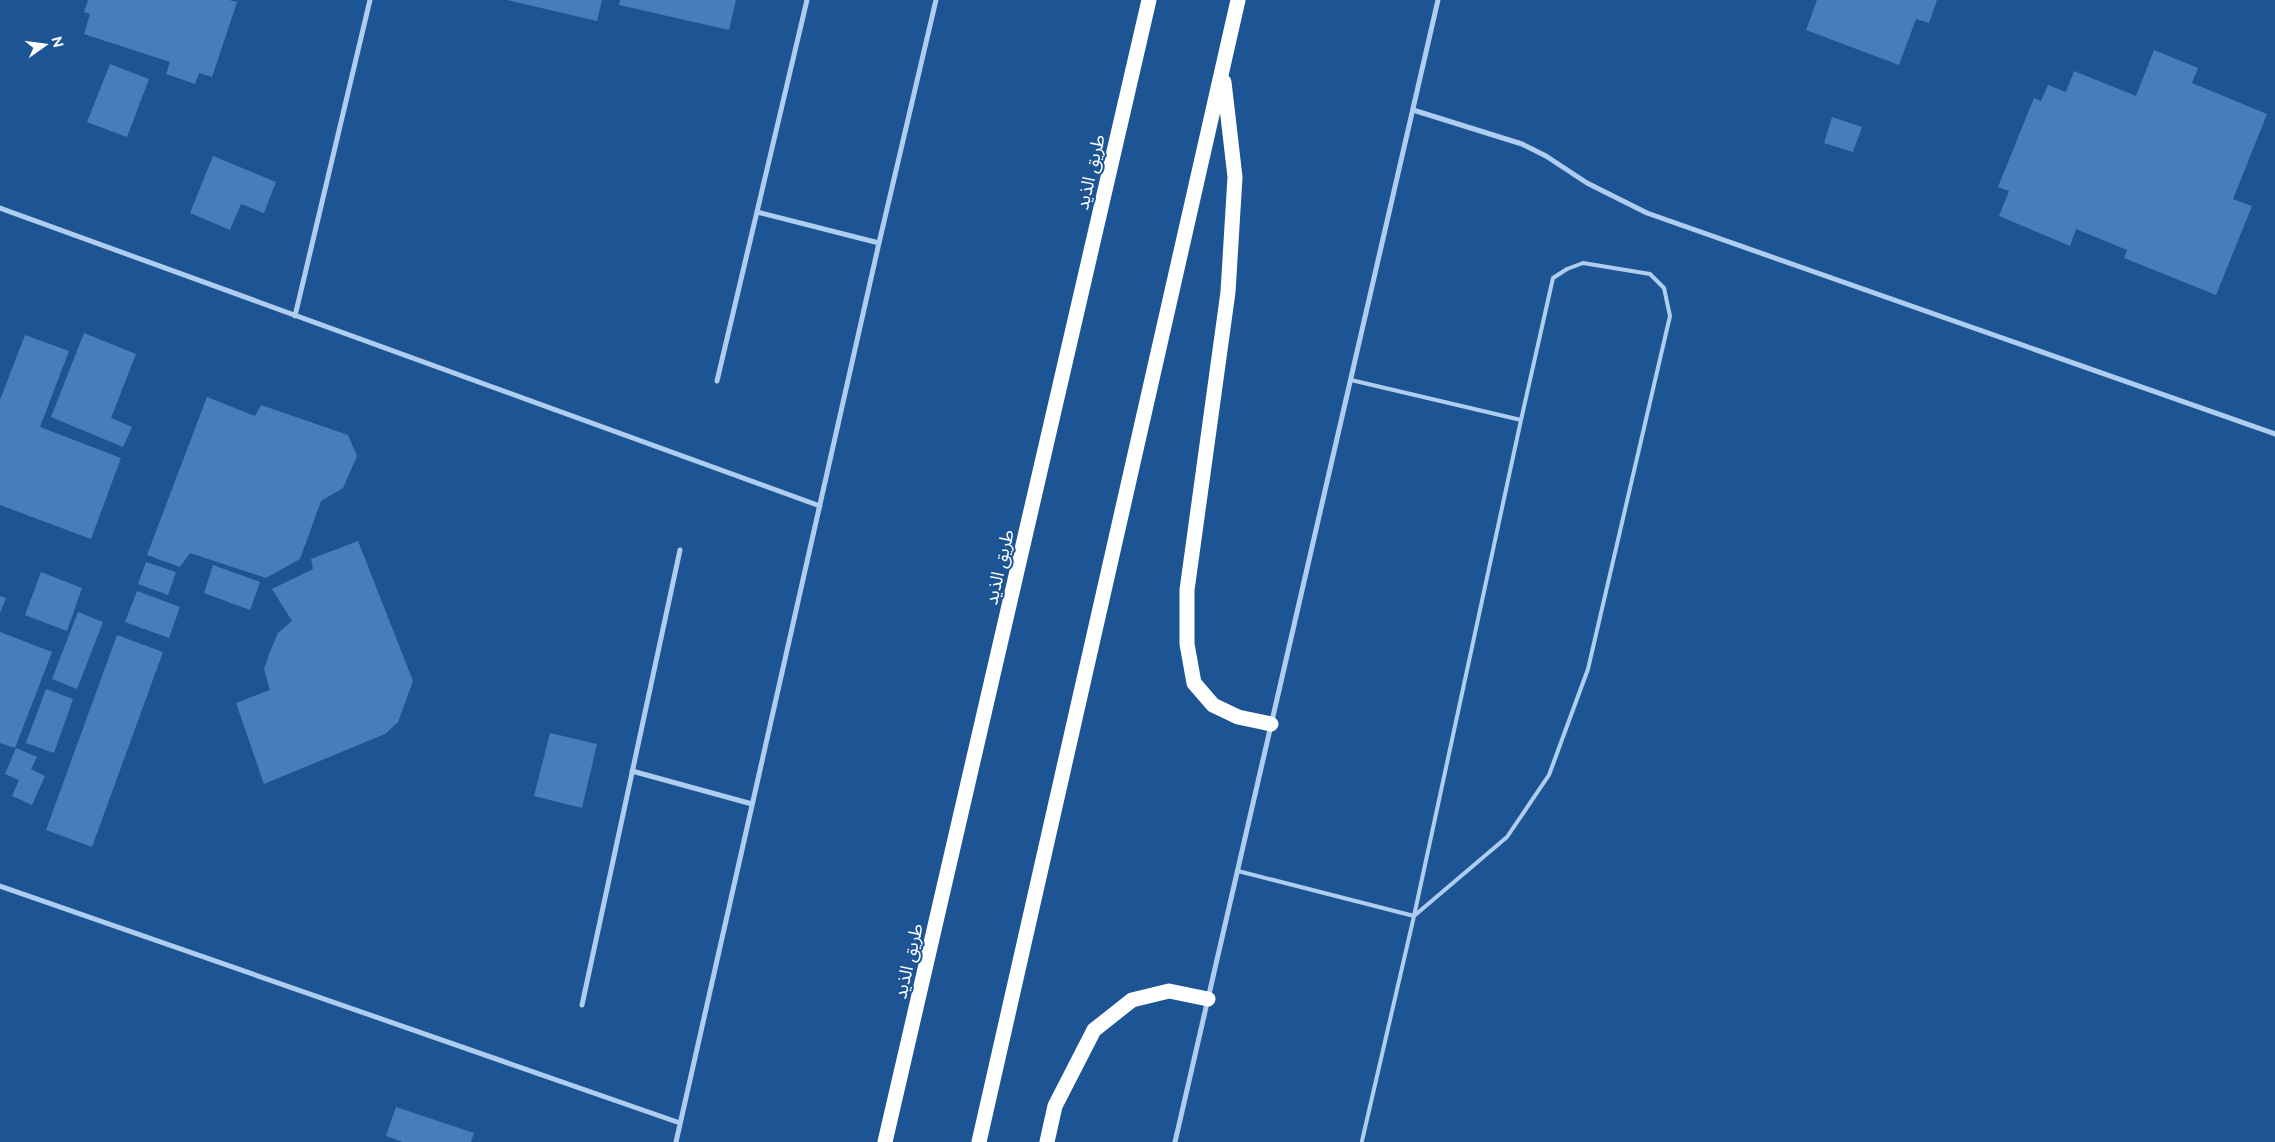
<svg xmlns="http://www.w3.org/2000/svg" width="2275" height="1142" font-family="Raleway,'Noto Sans Arabic',sans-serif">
	<rect width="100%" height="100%" fill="#1d5594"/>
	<path fill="#457ebb" d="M88 0H229L237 2 212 77 199 73 195 84 166 74 170 62 84 34 90 14 84 12Z
		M507 0H602L597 21Z
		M620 0H736L729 30 619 5Z
		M1817 0H1937L1929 23 1916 19 1899 65 1806 30Z
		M2154 50 2198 68 2192 83 2267 114 2233 199 2252 206 2216 295 2124 258 2127 250 2076 229 2070 246 1999 216 2009 191 1998 187 2034 98 2041 101 2048 85 2066 92 2074 71 2136 96Z
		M110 64 149 79 127 137 87 122Z
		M1832 117 1862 127 1853 152 1824 143Z
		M213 156 276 182 264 213 241 204 230 230 190 213Z
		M84 333 136 354 111 418 132 427 123 447 51 417Z
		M25 335 69 351 40 427 121 458 91 539 0 505V400Z
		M207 397 255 416 261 405 348 435 357 456 343 488 321 501 300 559 266 578 190 553 180 567 147 555Z
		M358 541 413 681 398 722 385 734 264 784 236 703 270 690 264 669 269 654 278 633 292 621 272 589 313 569 311 559Z
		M146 562 176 572 168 595 138 584Z
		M213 565 260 582 250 610 204 593Z
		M41 572 82 588 67 631 25 615Z
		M137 591 180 607 169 638 125 622Z
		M0 596 6 598 0 613Z
		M78 612 103 622 77 689 52 679Z
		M0 632 52 652 15 748 0 743Z
		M117 635 163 652 92 847 46 830Z
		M46 689 73 699 54 753 26 743Z
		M550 733 597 744 582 808 534 796Z
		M16 748 37 757 31 769 45 776 32 805 12 796 19 780 5 774Z
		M396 1107 474 1133 471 1142H403L386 1136Z"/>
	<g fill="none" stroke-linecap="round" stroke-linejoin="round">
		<path stroke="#afceef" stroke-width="4" d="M1238 871 1414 916 1521 420 1351 380
			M1362 1141 1414 916 1507 837 1549 775 1588 669 1670 316 1664 288 1650 274 1583 263 1567 269 1553 278 1521 420"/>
		<path stroke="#afceef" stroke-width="5" d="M1413 110 1522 144 1546 156 1587 183 1647 213 2275 434
			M0 208 820 506
			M757 212 879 243
			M295 316 370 0
			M717 381 807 0
			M632 771 752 804
			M0 886 680 1123
			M582 1005 680 550
			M676 1142 879 243 936 0
			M1175 1142 1438 0"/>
		<path stroke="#fff" stroke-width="15" d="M1224 82 1235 177 1228 292 1187 590V644L1194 683 1213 705 1238 717 1271 724
			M885 1142 1149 0
			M979 1142 1238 0
			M1047 1142 1055 1106 1094 1030 1132 1000 1169 991 1208 999"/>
	</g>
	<g text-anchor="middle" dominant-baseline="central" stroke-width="4" stroke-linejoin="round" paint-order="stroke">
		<g font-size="18" fill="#fff" stroke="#1d5594">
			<text transform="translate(1090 172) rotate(-77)">طريق الذيد</text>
			<text transform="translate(999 567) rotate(-77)">طريق الذيد</text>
			<text transform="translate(908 961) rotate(-77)">طريق الذيد</text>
		</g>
	</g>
	<g transform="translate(45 45) rotate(76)" stroke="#1d5594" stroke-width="4" paint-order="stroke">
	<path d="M0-4L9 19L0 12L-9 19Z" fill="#ffffff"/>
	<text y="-8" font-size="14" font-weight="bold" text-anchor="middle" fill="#ffffff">N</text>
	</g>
</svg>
